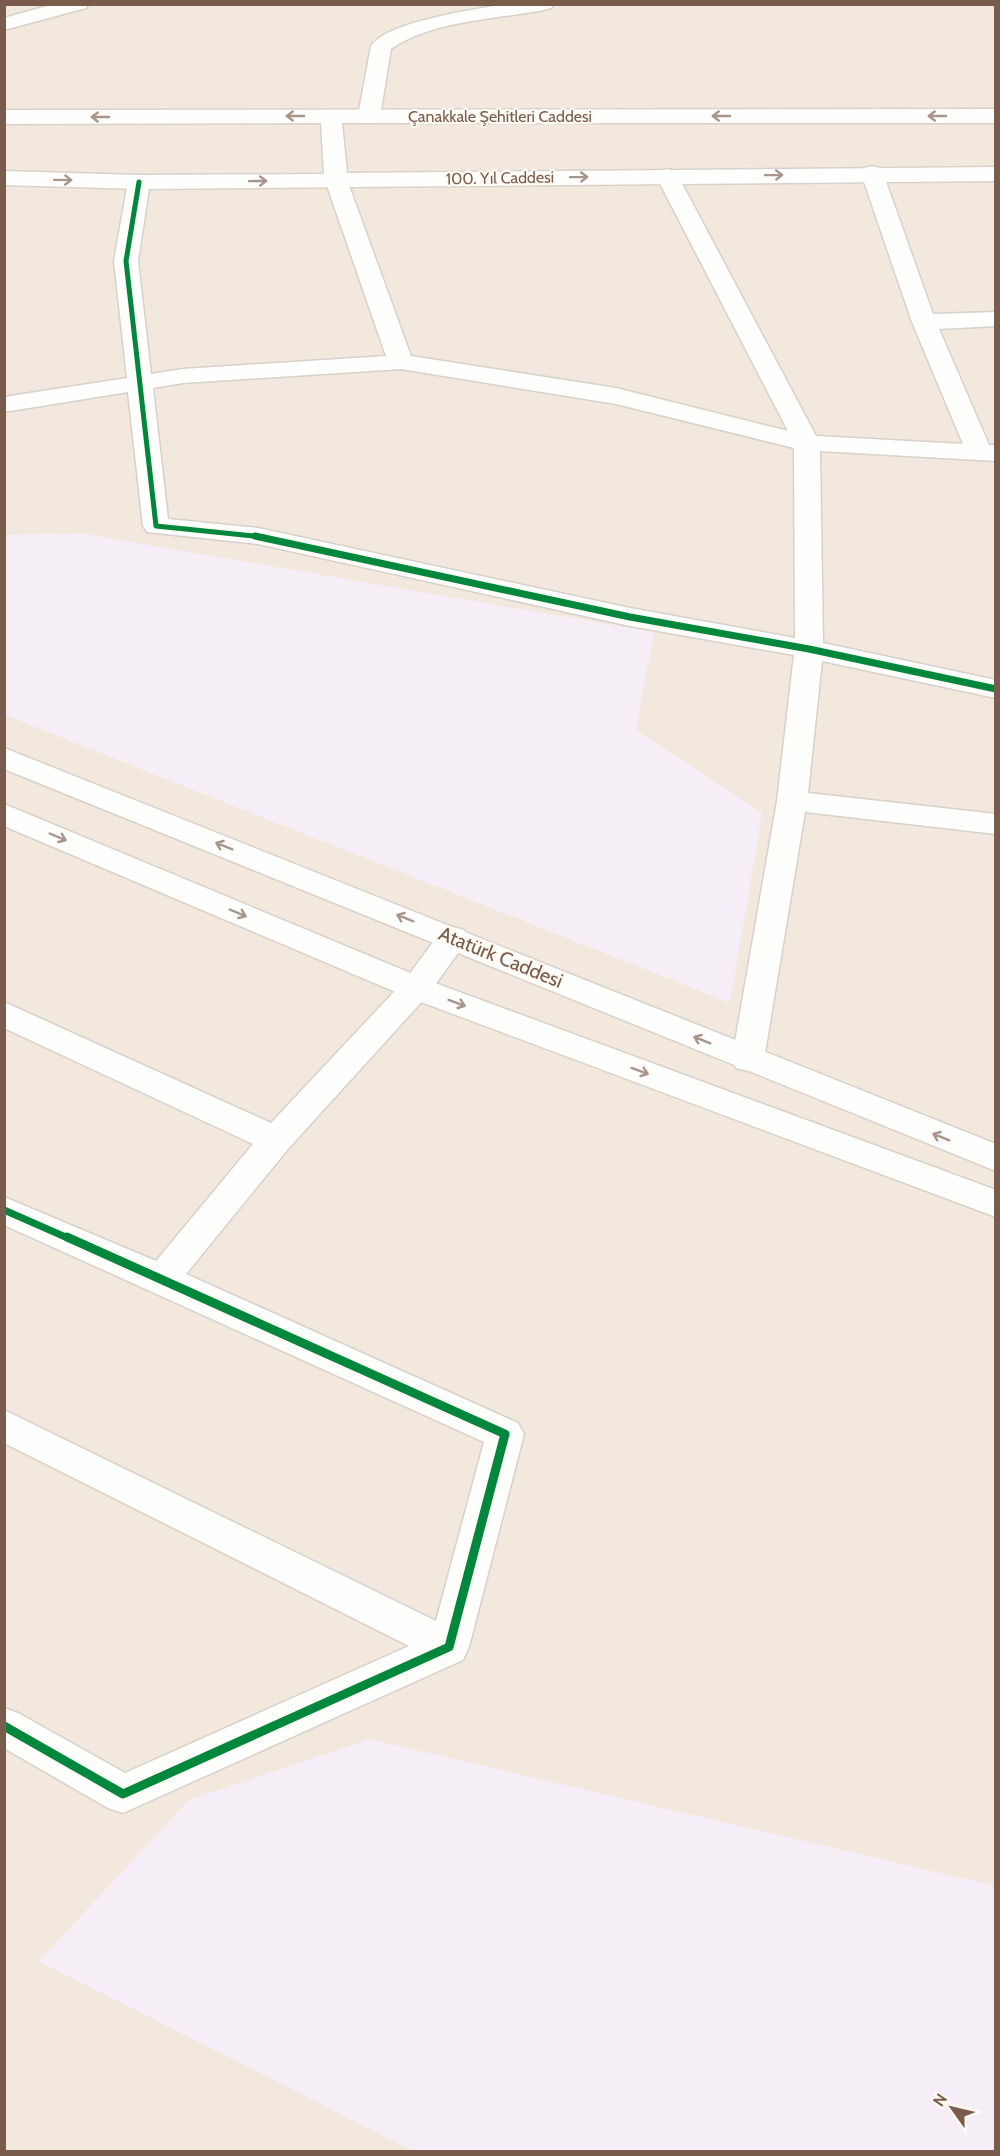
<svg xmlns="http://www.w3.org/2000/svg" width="1000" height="2156" font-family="Cabin,sans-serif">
	<rect width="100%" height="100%" fill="#f9f5f0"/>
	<path fill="#f2e8de" d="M5 5H995V2151H5Z"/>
	<path fill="#f6eef6" d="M79 533 654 632 636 730 762 813 730 1003 5 715V535Z
		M369 1739 995 1886V2151H413L39 1961 189 1800Z"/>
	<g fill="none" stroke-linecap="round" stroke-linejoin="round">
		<defs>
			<path id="minor" d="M54 4H89L86 8 4 30V18Z
				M872 166 880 168 883 173 933 314 996 312V326L939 329 989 445H996V461L820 451 823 643 996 680V698L822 661 808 793 996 814V834L805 812 764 1059 760 1068 748 1071 736 1068 732 1059 777 801 794 655 630 626 258 544 147 532 143 526 128 392 4 412V397L127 378 114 261 128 182 131 177 139 175 147 177 150 182 138 261 151 374 183 369 386 356 325 180 328 175 336 173 344 175 347 180 411 356 616 388 788 431 656 176 659 171 667 169 675 171 678 176 816 436 963 444 912 322 861 173 864 168ZM401 369 616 404 794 448 795 638 630 608 258 528 168 519 153 388 183 383Z
				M453 927 464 930 469 938 427 996 288 1149 186 1274 518 1423 524 1434 469 1647 463 1660 123 1813 108 1808 4 1748V1708L18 1713 125 1773 409 1646 4 1443V1410L436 1621 484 1442 4 1225V1197L156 1261 253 1144 4 1028V1002L271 1123 405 980 442 930Z"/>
			<path id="tertiary" d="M505 4H554L551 8 544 10C497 19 431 21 391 49L380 116 377 121 369 123 361 121 358 116 371 46C388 21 474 10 505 4Z"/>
			<path id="secondary" d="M996 109V123H342L347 173 996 167V181L139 189 4 185V171L139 175 324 174 321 123 4 124V110Z
				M4 748 996 1144V1171L4 769Z
				M4 804 427 980 996 1190V1217L405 996 4 826Z"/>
		</defs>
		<use href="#minor" stroke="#d7d1cb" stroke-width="3"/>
		<use href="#tertiary" stroke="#d7d1cb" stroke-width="3"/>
		<use href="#secondary" stroke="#d9d2cb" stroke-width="3"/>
		<use href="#minor" fill="#fefefd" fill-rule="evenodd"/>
		<use href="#tertiary" fill="#fefefd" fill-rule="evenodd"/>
		<use href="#secondary" fill="#fefefd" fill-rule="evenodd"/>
		<defs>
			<path id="cycleway-far2" d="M139 182 126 261 156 526 264 537"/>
			<path id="cycleway-far1" d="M255 536 630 617 809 649 996 689
				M4 1210 70 1239"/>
			<path id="cycleway" d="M4 1726 123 1794 449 1647 505 1434 67 1237"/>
		</defs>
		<use href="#cycleway-far2" stroke="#fffaf3" stroke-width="8"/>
		<use href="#cycleway-far1" stroke="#fffaf3" stroke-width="10"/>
		<use href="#cycleway" stroke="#fffaf3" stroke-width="13"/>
		<use href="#cycleway-far2" stroke="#00873e" stroke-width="5"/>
		<use href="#cycleway-far1" stroke="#00873e" stroke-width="7"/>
		<use href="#cycleway" stroke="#00873e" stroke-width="9"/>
	</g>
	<defs><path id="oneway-shaft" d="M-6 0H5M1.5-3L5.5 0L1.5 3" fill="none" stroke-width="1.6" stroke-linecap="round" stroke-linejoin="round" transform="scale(1.5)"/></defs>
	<g stroke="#a8958b">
		<use href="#oneway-shaft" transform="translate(295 116) rotate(180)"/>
		<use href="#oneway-shaft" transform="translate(721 116) rotate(-180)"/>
		<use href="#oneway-shaft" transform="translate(937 116) rotate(-180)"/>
		<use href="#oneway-shaft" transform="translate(100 117) rotate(180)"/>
		<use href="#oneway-shaft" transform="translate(774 175) rotate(-1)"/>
		<use href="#oneway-shaft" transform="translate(579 177) rotate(-1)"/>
		<use href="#oneway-shaft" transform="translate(63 180) rotate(1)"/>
		<use href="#oneway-shaft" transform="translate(258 181) rotate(-1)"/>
		<use href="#oneway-shaft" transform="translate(58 837) rotate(23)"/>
		<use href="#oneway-shaft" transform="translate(224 846) rotate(-158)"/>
		<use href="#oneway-shaft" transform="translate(238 913) rotate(23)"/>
		<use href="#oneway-shaft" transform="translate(405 918) rotate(-158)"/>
		<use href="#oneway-shaft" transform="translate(457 1003) rotate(20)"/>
		<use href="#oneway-shaft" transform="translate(702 1040) rotate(-158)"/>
		<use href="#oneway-shaft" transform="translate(640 1071) rotate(20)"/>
		<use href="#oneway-shaft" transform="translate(941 1137) rotate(-158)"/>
	</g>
	<g text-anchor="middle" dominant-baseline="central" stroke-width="4.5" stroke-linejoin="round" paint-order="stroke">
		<g font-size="16" fill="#7a5c4d" stroke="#fffaf3">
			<text x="500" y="116">Çanakkale Şehitleri Caddesi</text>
			<text transform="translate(500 178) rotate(-1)">100. Yıl Caddesi</text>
		</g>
		<g font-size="20" fill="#7a5c4d" stroke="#fffaf3">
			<text transform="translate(501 957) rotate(22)">Atatürk Caddesi</text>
		</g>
	</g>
	<rect width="1000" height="2156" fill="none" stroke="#7a5c4d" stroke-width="12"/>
	<g transform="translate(952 2108) rotate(304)" stroke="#fffaf3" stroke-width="4.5" paint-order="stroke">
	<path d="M0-4.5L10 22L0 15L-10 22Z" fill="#7a5c4d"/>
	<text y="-9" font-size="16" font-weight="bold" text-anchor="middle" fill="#7a5c4d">N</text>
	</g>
</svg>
